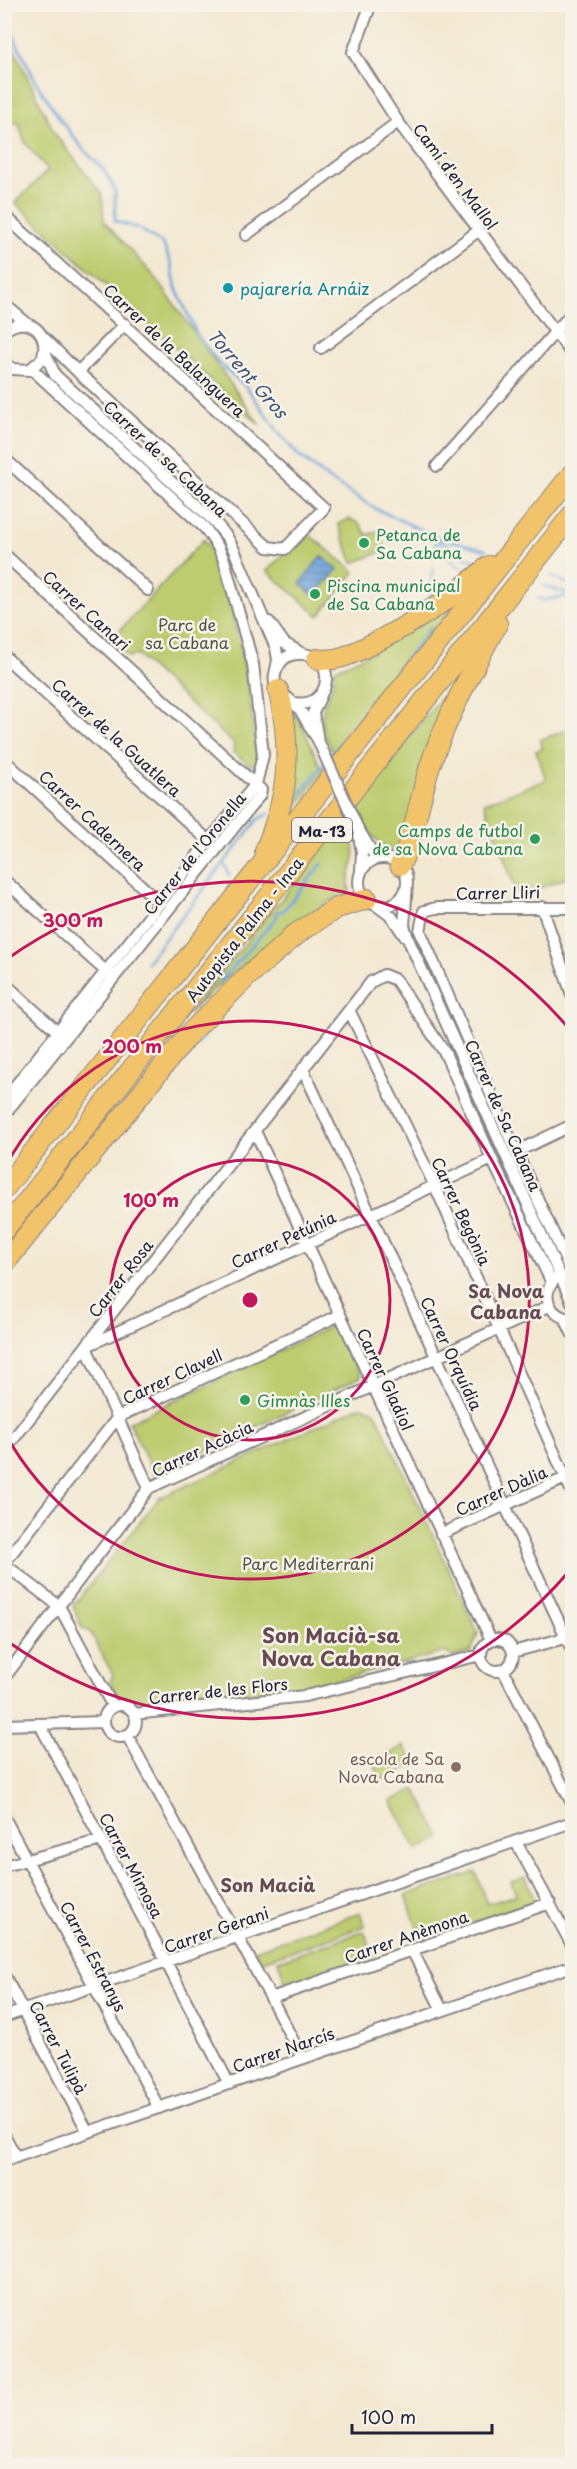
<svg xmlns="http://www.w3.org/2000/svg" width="577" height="2469" font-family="'Playpen Sans',sans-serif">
	<defs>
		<pattern id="water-rules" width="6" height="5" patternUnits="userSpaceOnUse" patternTransform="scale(1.5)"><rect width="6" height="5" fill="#6aa1d8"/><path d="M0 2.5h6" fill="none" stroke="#5783b0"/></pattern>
	</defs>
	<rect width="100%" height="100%" fill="#f7f3e8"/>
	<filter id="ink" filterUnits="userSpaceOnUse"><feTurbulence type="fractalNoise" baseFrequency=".0167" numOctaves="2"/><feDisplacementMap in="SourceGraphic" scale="12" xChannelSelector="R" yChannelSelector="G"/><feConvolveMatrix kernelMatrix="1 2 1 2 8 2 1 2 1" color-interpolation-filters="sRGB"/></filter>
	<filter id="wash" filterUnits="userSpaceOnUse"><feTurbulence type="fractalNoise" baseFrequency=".008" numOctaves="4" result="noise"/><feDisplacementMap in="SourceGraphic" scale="24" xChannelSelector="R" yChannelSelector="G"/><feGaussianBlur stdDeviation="1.35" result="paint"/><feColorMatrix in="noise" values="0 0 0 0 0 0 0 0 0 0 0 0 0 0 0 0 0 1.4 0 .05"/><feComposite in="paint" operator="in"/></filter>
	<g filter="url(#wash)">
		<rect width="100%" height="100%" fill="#f3e8d1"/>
		<path fill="#bccc6e" stroke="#6f7754" stroke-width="1.5" d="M4 28 55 134 102 194 104 221 155 277 260 425 15 203 48 170 25 143 18 122 5 126Z
			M349 519 359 523 367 535 379 531 386 550 353 563 338 524Z
			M306 532 355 572 319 616 267 571Z
			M204 539C217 557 221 577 228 598 244 652 252 705 257 761L251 766 233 752 234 744 137 655 128 657 115 643 116 637 122 628Z
			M461 597 334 756C328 742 319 727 323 711 326 695 336 687 334 670L362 657Z
			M475 655 400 853C372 843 367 831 356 805Z
			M290 711 300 721 323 772 285 821Z
			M572 728V876L518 896 484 803 546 780 536 751 543 748 540 740Z
			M345 821C350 834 357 845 354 859 352 872 346 879 350 893 329 898 312 914 295 926 257 953 221 981 188 1014Z
			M336 1324 361 1377 154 1475 129 1422Z
			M361 1406 375 1411 478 1633 471 1652 453 1657 445 1652 315 1686 171 1702 164 1708 140 1709 133 1701 117 1696 110 1682 113 1675 90 1632 81 1627 73 1606 159 1498Z
			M404 1746 414 1764 382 1780 373 1763Z
			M415 1789 441 1838 417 1850 391 1801Z
			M476 1872 487 1904 516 1895 511 1882 526 1877 535 1902 421 1940 406 1895Z
			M360 1913 365 1926 260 1962 255 1950Z
			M364 1931 374 1956 287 1987 278 1961Z"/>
		<path fill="url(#water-rules)" stroke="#46628a" stroke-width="1.5" d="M321 556 338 569 314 596 300 584Z"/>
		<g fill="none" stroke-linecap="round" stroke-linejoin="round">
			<path stroke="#6aa1d8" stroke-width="3" d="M4 17 37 84 60 119 83 149 104 170 115 190V221L138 228 163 244 171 263 176 288 198 337 218 362 247 388 279 433 298 455 330 480 376 509 437 537 486 550
				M437 537C442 552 452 563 466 570
				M438 538 462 556 475 561
				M434 555 436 538
				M552 576 572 586
				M544 586 571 594
				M537 598 545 600 572 595
				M430 601 433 568
				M329 758 431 627
				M290 806 325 763
				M224 863 229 875
				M277 912 283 911 322 864
				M147 962 258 819 269 814
				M220 982 277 917 276 912
				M153 1096 206 1033 207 1027"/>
		</g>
	</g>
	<g filter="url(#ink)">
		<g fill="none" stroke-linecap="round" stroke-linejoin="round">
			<defs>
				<path id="street" d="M371 4 353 52 398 122 572 354
					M4 215 324 508 285 549 268 547 78 372 42 336
					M246 235 398 122
					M4 304 29 325
					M4 331C27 312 52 333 42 359L29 370 13 369 4 363
					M321 348 478 231
					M45 352 55 375 214 521 227 537 234 550 276 648 278 660 276 670
					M78 372 125 324
					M4 458 148 590
					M437 466 572 313
					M4 554 261 790 260 795 4 1115
					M269 622 284 643 303 654
					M4 656 209 841
					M290 702C334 714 339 651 298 654 290 654 283 658 279 665 264 689 290 696 300 710 306 719 310 729 317 738
					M317 735 313 713 321 695
					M4 760 160 903
					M357 827 372 852 387 858
					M359 836 362 852 361 871
					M359 882a24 24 0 1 1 48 0a24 24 0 1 1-48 0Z
					M4 880 111 976
					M407 884 404 926 409 941 572 1302
					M376 905 392 917 404 935
					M542 907 572 995
					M572 908H436L424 911 420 931 516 1152 572 1274
					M4 983 58 1032
					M349 1010 435 1186 572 1492
					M303 1069 572 1650
					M4 1100 209 841 256 784 263 755 253 664 224 560 218 547 205 528 34 371
					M255 1131 491 1640
					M516 1152 572 1125
					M555 1279C539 1296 551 1318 572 1319
					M565 1318 572 1333
					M89 1345 492 1159
					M86 1347 149 1488
					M4 1451 371 982 384 975 396 980 445 1053 492 1159 552 1283
					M441 1534 572 1475
					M4 1563 118 1417 340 1315
					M4 1564 59 1606 113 1707
					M481 1655a16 16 0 1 1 32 0a16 16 0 1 1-32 0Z
					M513 1652 572 1636
					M503 1670 572 1803
					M4 1678 149 1488 549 1306
					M104 1721a16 16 0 1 1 32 0a16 16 0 1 1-32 0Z
					M134 1714 305 1696 481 1655
					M4 1725 103 1722
					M40 1725 162 1954 229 2084
					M127 1735 271 1998 302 2058
					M4 1817 159 2108
					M516 1842 572 1945
					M4 1866 102 1840
					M412 1950 442 2010
					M4 1975 88 2132
					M271 1998 550 1903
					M4 2017 572 1822
					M4 2135 16 2157
					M4 2161 572 1966"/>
				<path id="highway" d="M317 659C338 663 355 652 374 643 420 619 449 600 489 566
					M265 851C283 806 290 776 285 727 283 714 282 702 278 690
					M400 865C415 835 420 794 432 760 449 713 473 669 497 624
					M291 937 337 908 367 899
					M4 1189 572 474
					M4 1230 572 515
					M4 1264 190 1033 250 974 301 931"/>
			</defs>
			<use href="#street" stroke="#8a8586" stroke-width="14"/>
			<use href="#highway" stroke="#8a8586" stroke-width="22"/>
			<use href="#street" stroke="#fff" stroke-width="10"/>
			<use href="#highway" stroke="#f1c36a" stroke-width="20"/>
			<defs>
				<path id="street-bridge" d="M317 738 357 827"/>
			</defs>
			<use href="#street-bridge" stroke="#8a8586" stroke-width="14" stroke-linecap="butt"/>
			<use href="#street-bridge" stroke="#fff" stroke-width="10"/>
		</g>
	</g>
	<g fill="none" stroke="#c2185b" stroke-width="3">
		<circle cx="250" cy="1300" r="140"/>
		<path d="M5 1167A279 279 0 1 1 5 1433"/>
		<path d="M571 1569A419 419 0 0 1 7 1641M7 959A419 419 0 0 1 571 1031"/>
	</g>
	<circle fill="#0f9aa8" stroke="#f7f3e8" stroke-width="2" cx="228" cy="288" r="6"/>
	<g fill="#2e9e5b" stroke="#f7f3e8" stroke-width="2">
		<circle cx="364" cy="543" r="6"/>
		<circle cx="315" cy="594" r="6"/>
		<circle cx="535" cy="839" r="6"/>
		<circle cx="245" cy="1400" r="6"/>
	</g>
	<circle fill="#8d6e63" stroke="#f7f3e8" stroke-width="2" cx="456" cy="1767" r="6"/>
	<g text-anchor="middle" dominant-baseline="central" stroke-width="5" stroke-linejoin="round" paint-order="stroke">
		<rect fill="#f7f3e8" stroke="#62616f" stroke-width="1.5" x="292" y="818" width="60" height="24" rx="4.5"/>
		<g font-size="15" font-weight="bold" fill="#22223b">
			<text x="322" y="830">Ma-13</text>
		</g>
		<g font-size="16" fill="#22223b" stroke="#f7f3e8">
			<text transform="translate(456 176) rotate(53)">Camí d'en Mallol</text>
			<text transform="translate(175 350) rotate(43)">Carrer de la Balanguera</text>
			<text transform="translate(166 458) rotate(43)">Carrer de sa Cabana</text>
			<text transform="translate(87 610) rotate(42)">Carrer Canari</text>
			<text transform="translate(117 737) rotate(42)">Carrer de la Guatlera</text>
			<text transform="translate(93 820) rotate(43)">Carrer Cadernera</text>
			<text transform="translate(194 853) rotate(-51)">Carrer de l'Oronella</text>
			<text transform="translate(498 892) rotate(-1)">Carrer Lliri</text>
			<text transform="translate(244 929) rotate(-52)">Autopista Palma - Inca</text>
			<text transform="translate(504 1115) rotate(66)">Carrer de Sa Cabana</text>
			<text transform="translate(462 1211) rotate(65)">Carrer Begònia</text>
			<text transform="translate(283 1239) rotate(-25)">Carrer Petúnia</text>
			<text transform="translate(120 1278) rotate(-52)">Carrer Rosa</text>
			<text transform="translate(452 1353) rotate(65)">Carrer Orquídia</text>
			<text transform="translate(172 1376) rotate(-25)">Carrer Clavell</text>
			<text transform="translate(386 1379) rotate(65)">Carrer Gladiol</text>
			<text transform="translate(202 1448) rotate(-25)">Carrer Acàcia</text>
			<text transform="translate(501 1490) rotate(-24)">Carrer Dàlia</text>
			<text transform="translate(218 1690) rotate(-6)">Carrer de les Flors</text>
			<text transform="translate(132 1865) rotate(62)">Carrer Mimosa</text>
			<text transform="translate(216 1929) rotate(-19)">Carrer Gerani</text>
			<text transform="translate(406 1936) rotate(-19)">Carrer Anèmona</text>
			<text transform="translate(94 1956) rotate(62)">Carrer Estranys</text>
			<text transform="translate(59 2047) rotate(62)">Carrer Tulipà</text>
			<text transform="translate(283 2049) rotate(-19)">Carrer Narcís</text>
		</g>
		<g font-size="16" fill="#0d838f" stroke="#f7f3e8" text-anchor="start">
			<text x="240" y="288">pajarería Arnáiz</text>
		</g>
		<g font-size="16" fill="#27864d" stroke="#f7f3e8" text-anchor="start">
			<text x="376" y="534">Petanca de<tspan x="376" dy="18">Sa Cabana</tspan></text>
			<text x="327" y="585">Piscina municipal<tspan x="327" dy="18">de Sa Cabana</tspan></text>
			<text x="523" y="830" text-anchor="end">Camps de futbol<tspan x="523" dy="18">de sa Nova Cabana</tspan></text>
			<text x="257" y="1400">Gimnàs Illes</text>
		</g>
		<g font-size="16" fill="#50554a" stroke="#f7f3e8">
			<text x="187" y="624">Parc de<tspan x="187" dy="18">sa Cabana</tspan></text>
			<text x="308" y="1563">Parc Mediterrani</text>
		</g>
		<g font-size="16" fill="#785e54" stroke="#f7f3e8" text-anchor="end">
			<text x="444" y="1758">escola de Sa<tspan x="444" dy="18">Nova Cabana</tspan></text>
		</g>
		<g font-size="18" font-style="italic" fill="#3f557a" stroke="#f7f3e8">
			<text transform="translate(248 373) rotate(49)">Torrent Gros</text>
		</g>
		<g font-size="18" font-weight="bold" fill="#674a53" stroke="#f7f3e8">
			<text x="506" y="1290">Sa Nova<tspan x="506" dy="21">Cabana</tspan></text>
			<text x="268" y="1884">Son Macià</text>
		</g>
		<g font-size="20" font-weight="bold" fill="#674a53" stroke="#f7f3e8">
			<text x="331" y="1635">Son Macià-sa<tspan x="331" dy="23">Nova Cabana</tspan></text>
		</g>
	</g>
	<circle cx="250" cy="1300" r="9" fill="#c2185b" stroke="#f7f3e8" stroke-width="3"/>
	<g font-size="18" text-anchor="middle" font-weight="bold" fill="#c2185b" stroke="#f7f3e8" stroke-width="5" stroke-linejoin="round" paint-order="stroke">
		<text x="73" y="927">300 m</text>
		<text x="132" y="1053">200 m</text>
		<text x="151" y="1207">100 m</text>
	</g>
	<rect width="577" height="2469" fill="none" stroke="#f7f3e8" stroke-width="24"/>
	<path d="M352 2424v9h140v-9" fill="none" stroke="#22223b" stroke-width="3"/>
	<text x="361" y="2424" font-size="18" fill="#22223b" stroke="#f7f3e8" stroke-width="4.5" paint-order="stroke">100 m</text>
</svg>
